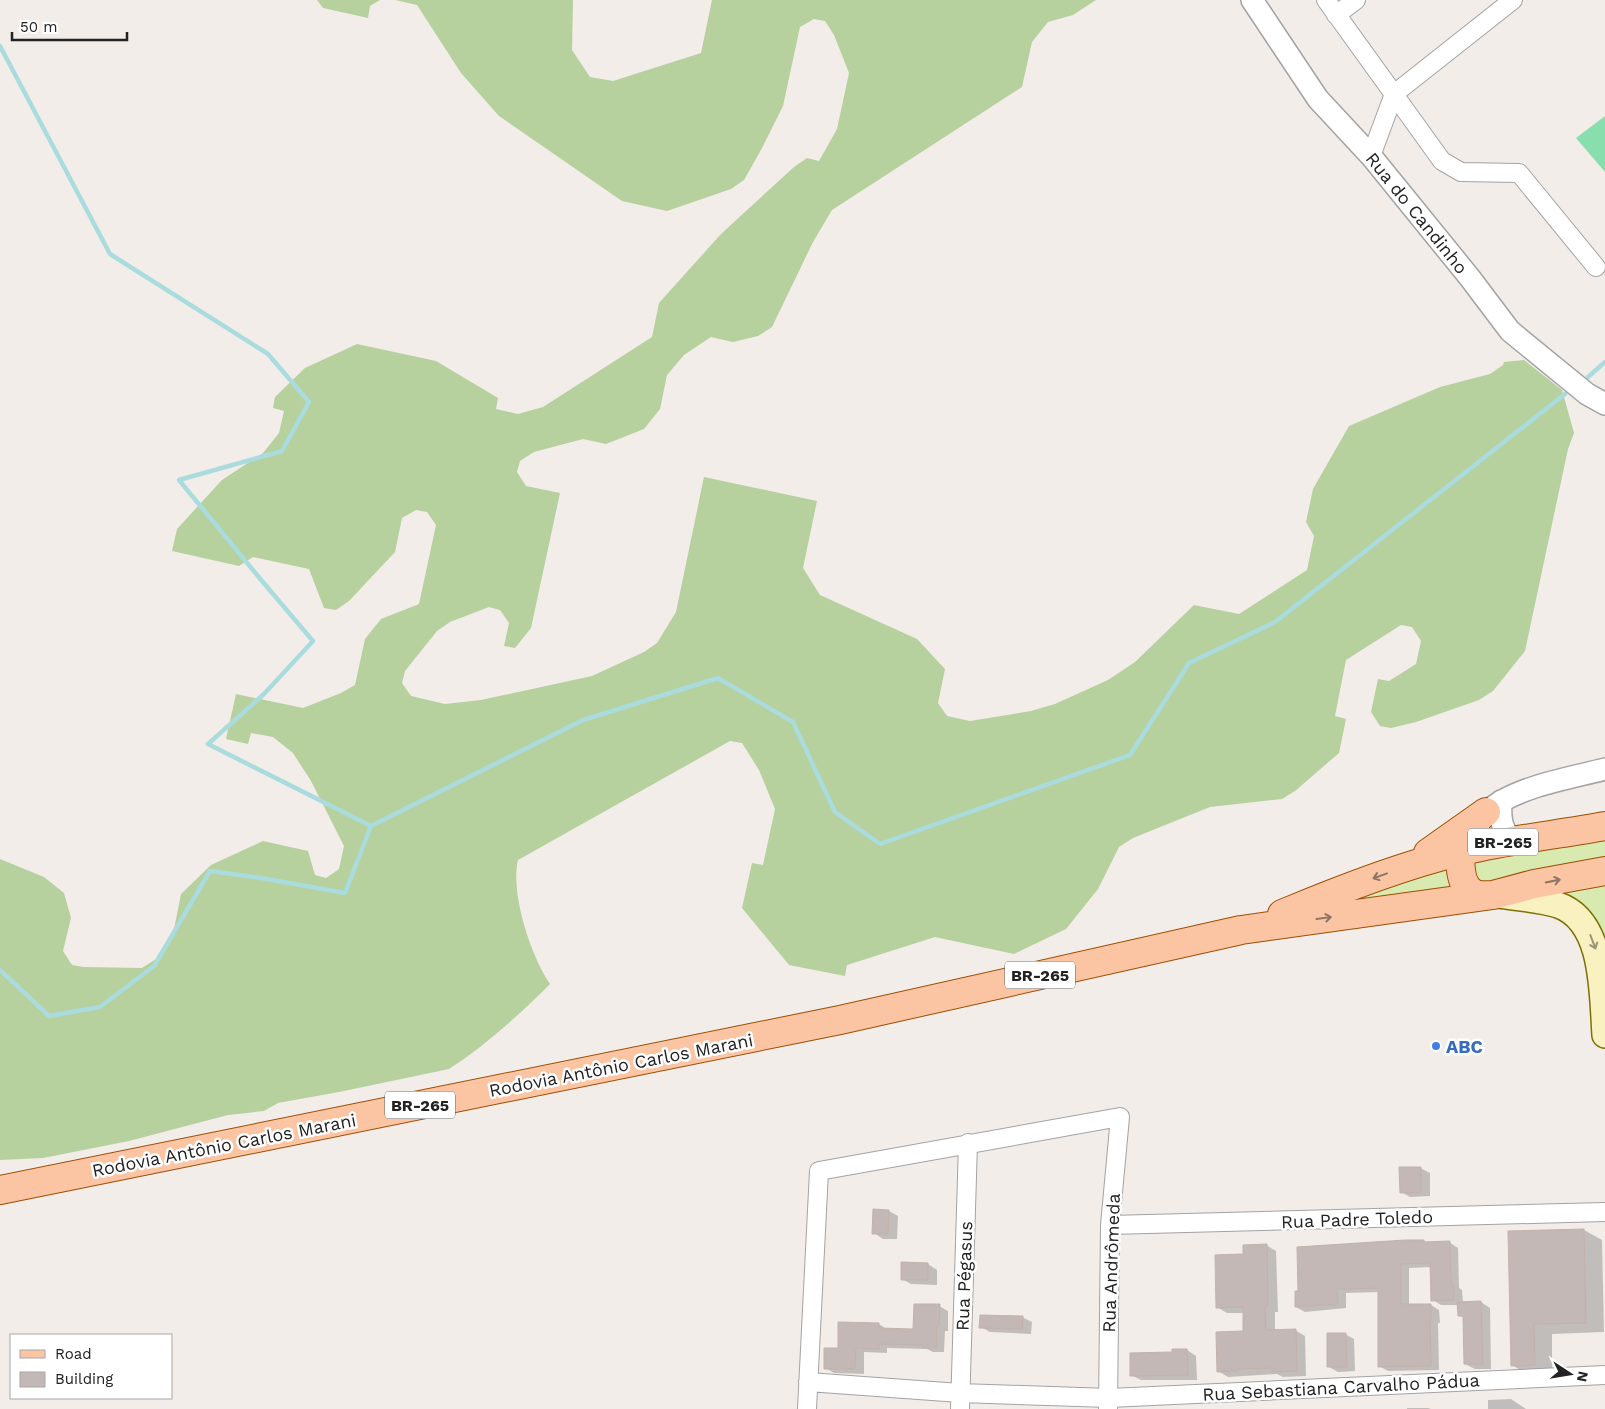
<svg xmlns="http://www.w3.org/2000/svg" width="1605" height="1409" font-family="'Work Sans',sans-serif">
	<rect width="100%" height="100%" fill="#f2ede9"/>
	<path fill="#d8eab0" d="M1605 835V860L1482 885 1475 883 1473 864 1479 858Z
		M1456 857 1455 892 1276 917Z
		M1605 885V1005L1577 907 1566 893Z"/>
	<path fill="#b6d09e" d="M317 0H380L370 6 368 18 323 8Z
		M395 0H573L572 50 590 77 613 81 701 53 712 0H1096L1073 15 1048 22 1032 42 1022 87 832 210 813 242 772 327 758 336 733 342 711 337 684 355 667 375 660 409 644 429 606 444 583 439 534 452 520 461 517 472 526 486 560 493 531 628 515 648 504 646 509 623 500 610 489 607 450 622 437 631 405 671 402 683 411 696 445 704 481 700 592 676 644 652 657 643 676 612 704 477 817 501 803 568 820 595 917 639 945 669 938 703 947 716 970 721 1031 711 1055 704 1108 680 1135 662 1194 605 1239 614 1307 570 1314 536 1306 522 1313 489 1349 426 1440 387 1490 374 1503 365 1504 362 1524 360 1562 390 1574 433 1568 449 1525 651 1493 691 1479 700 1416 722 1391 728 1380 726 1371 712 1378 679 1389 681 1416 664 1421 641 1412 627 1401 625 1346 660 1335 716 1346 719 1339 753 1295 791 1282 799 1210 807 1133 838 1119 847 1098 889 1066 929 1014 954 935 937 847 965 845 976 789 965 742 908 752 863 763 865 775 809 759 770 742 743 730 741 518 860C510 893 531 956 550 984 519 1015 486 1045 449 1069L339 1092 278 1103 264 1111 228 1115 129 1141 43 1158 0 1160V859L44 877 64 893 71 918 63 951 72 965 83 967 142 968 156 959 172 939 181 894 211 865 263 841 308 851 315 875 326 878 339 869 344 846 311 781 293 753 273 737 251 733 248 744 226 739 236 694 303 708 341 693 355 685 365 639 381 619 419 604 436 525 427 512 416 510 402 518 395 552 349 601 336 610 324 608 309 569 253 557 239 566 172 551 177 529 222 480 263 453 279 433 284 411 273 408 275 397 305 368 357 344 436 361 498 398 496 409 518 414 543 407 652 337 659 303 721 234 794 167 807 158 819 161 837 129 849 73 834 35 825 21 814 19 800 27 783 106 762 148 744 180 731 189 667 211 622 201 499 116 461 73 417 5Z"/>
	<path fill="#88dfad" d="M1605 116V172L1576 138Z"/>
	<path fill="#0003" d="M1420 1168 1430 1173V1196L1410 1197 1401 1192Z
		M889 1211 898 1216 897 1239H883L874 1233Z
		M1584 1230 1602 1240 1604 1332 1552 1334V1375L1530 1376 1512 1365Z
		M1424 1241 1428 1243 1449 1242 1458 1248 1459 1288 1462 1290 1463 1303 1481 1302 1490 1308 1491 1369H1475L1465 1364 1464 1318 1459 1315V1305H1441L1433 1300 1432 1267 1409 1268V1305H1431L1439 1310 1440 1323H1438L1439 1370 1388 1371 1379 1366V1292L1346 1293V1308L1305 1312 1296 1307Z
		M1266 1245 1276 1251 1278 1312H1275V1331L1295 1330 1305 1336 1306 1376 1283 1377 1277 1374 1228 1377 1218 1371 1244 1332V1313H1227L1217 1307 1244 1255Z
		M928 1264 937 1270V1285L911 1284 902 1279Z
		M939 1306 948 1311V1331H945L944 1352H933L927 1349 887 1348V1353L864 1352V1374L834 1373 825 1368 839 1349 879 1324 888 1330H915Z
		M1022 1317 1032 1322 1031 1334 990 1332 981 1327Z
		M1345 1334 1354 1339 1355 1371 1338 1372 1329 1367Z
		M1187 1350 1196 1356 1197 1380H1141L1131 1375 1174 1354Z
		M1511 1399 1526 1409H1488V1400Z
		M1407 1408H1428L1431 1409H1407Z"/>
	<g fill="none" stroke-linecap="round" stroke-linejoin="round">
		<path stroke="#aadcde" stroke-width="4.5" d="M0 46 110 254 268 354 309 402 282 451 179 480 262 581 313 641 264 694 208 744 371 826 583 720 718 678 793 722 835 812 880 844 1130 755 1189 663 1275 622 1565 394
			M1588 377 1605 362
			M0 970 49 1016 100 1007 154 966 210 871 261 878 345 893 371 826"/>
	</g>
	<path fill="#c3b8b5" stroke="#c4b1ab" d="M1399 1167H1421V1192L1400 1193Z
		M873 1209 889 1210 888 1234H872Z
		M1584 1229 1586 1323 1534 1324 1535 1365 1511 1366 1508 1231Z
		M1405 1240H1424V1242L1450 1241 1451 1284H1454V1300L1431 1301 1430 1263 1401 1264V1304H1431V1319H1430L1431 1366 1378 1367V1288L1337 1289 1338 1304 1295 1307V1291H1298L1297 1247Z
		M1267 1244 1268 1306H1265L1266 1330 1296 1329 1297 1371 1272 1372V1368L1238 1369V1371L1217 1372 1216 1332 1243 1331V1307L1216 1308 1215 1255 1243 1254V1245Z
		M901 1262 928 1263V1280H901Z
		M1481 1301 1483 1364H1464L1463 1316H1458L1457 1302Z
		M914 1304H940L939 1326H937L936 1348H923V1345L879 1344V1349L856 1348 855 1369H824V1348H838V1322L879 1323V1328L913 1329Z
		M980 1315 1023 1316 1022 1329 979 1328Z
		M1327 1333H1346L1347 1367H1327Z
		M1172 1349H1187L1188 1375 1130 1376V1353L1172 1352Z"/>
	<g fill="none" stroke-linecap="round" stroke-linejoin="round">
		<defs>
			<path id="minor" d="M1326 0 1442 161 1461 172 1519 173 1596 267
				M1336 15 1356 0
				M1371 156 1394 94 1513 0
				M1110 1225 1605 1212
				M808 1382 960 1393 1109 1398 1605 1375
				M807 1409 819 1171 1120 1117 1110 1225 1108 1409
				M960 1409 968 1143"/>
			<path id="tertiary" d="M1252 0 1318 99 1371 156 1470 278 1510 331 1587 394 1605 404
				M1501 801C1500 819 1501 826 1511 841
				M1478 825C1481 820 1484 815 1487 812 1513 787 1571 778 1605 769"/>
			<path id="secondary" d="M1498 895C1518 898 1539 899 1558 905 1605 921 1602 995 1605 1035"/>
			<path id="primary" d="M1460 851C1460 865 1460 889 1476 894 1481 896 1488 895 1493 895
				M1428 853 1486 812
				M1282 914C1339 890 1398 867 1458 852 1506 840 1556 835 1605 826
				M0 1190 840 1020 1241 930 1493 895 1534 884 1605 871"/>
		</defs>
		<use href="#minor" stroke="#a3a3a3" stroke-width="20"/>
		<use href="#tertiary" stroke="#a3a3a3" stroke-width="24"/>
		<use href="#secondary" stroke="#7b7206" stroke-width="28"/>
		<use href="#primary" stroke="#9e4d01" stroke-width="30"/>
		<use href="#minor" stroke="#fff" stroke-width="18"/>
		<use href="#tertiary" stroke="#fff" stroke-width="21"/>
		<use href="#secondary" stroke="#f9f1bf" stroke-width="25"/>
		<use href="#primary" stroke="#fbc5a4" stroke-width="28"/>
	</g>
	<defs><path id="oneway-shaft" d="M-6 0H5M1.5-3L5.5 0L1.5 3" fill="none" stroke-width="1.6" stroke-linecap="round" stroke-linejoin="round" transform="scale(1.25)"/></defs>
	<g stroke="#8e7463">
		<use href="#oneway-shaft" transform="translate(1380 876) rotate(160)"/>
		<use href="#oneway-shaft" transform="translate(1553 881) rotate(-11)"/>
		<use href="#oneway-shaft" transform="translate(1324 918) rotate(-8)"/>
	</g>
	<use stroke="#989478" href="#oneway-shaft" transform="translate(1593 942) rotate(69)"/>
	<circle fill="#3f7fe0" stroke="#fff" stroke-width="2" cx="1436" cy="1046" r="5"/>
	<g text-anchor="middle" dominant-baseline="central" stroke-width="5" stroke-linejoin="round" paint-order="stroke">
		<g fill="#fff" stroke="#646464" stroke-width="1">
			<rect x="1468" y="828.5" width="70" height="27" rx="4"/>
			<rect x="1005" y="961.5" width="70" height="27" rx="4"/>
			<rect x="385" y="1091.5" width="70" height="27" rx="4"/>
		</g>
		<g font-size="16" font-weight="bold" fill="#222">
			<text x="1503" y="842">BR-265</text>
			<text x="1040" y="975">BR-265</text>
			<text x="420" y="1105">BR-265</text>
		</g>
		<g font-size="18" fill="#222" stroke="#fff">
			<text transform="translate(1417 213) rotate(51)">Rua do Candinho</text>
			<text transform="translate(621 1065) rotate(-11)">Rodovia Antônio Carlos Marani</text>
			<text transform="translate(224 1145) rotate(-11)">Rodovia Antônio Carlos Marani</text>
			<text transform="translate(1357 1219) rotate(-2)">Rua Padre Toledo</text>
			<text transform="translate(1111 1263) rotate(-88)">Rua Andrômeda</text>
			<text transform="translate(964 1276) rotate(-88)">Rua Pégasus</text>
			<text transform="translate(1341 1387) rotate(-3)">Rua Sebastiana Carvalho Pádua</text>
		</g>
		<g font-size="18" font-weight="bold" fill="#366cbe" stroke="#fff" text-anchor="start">
			<text x="1446" y="1046">ABC</text>
		</g>
	</g>
	<rect x="10" y="1334" width="162" height="65" fill="#ffffff" stroke="#a7a7a7"/>
	<rect x="20" y="1350" width="25" height="8" fill="#fbc5a4" stroke="#a7a7a7"/>
	<text x="55" y="1359" font-size="15" fill="#222222">Road</text>
	<rect x="20" y="1372" width="25" height="15" fill="#c3b8b5" stroke="#a7a7a7"/>
	<text x="55" y="1384" font-size="15" fill="#222222">Building</text>
	<g transform="translate(1570 1374) rotate(102)" stroke="#ffffff" stroke-width="4" paint-order="stroke">
	<path d="M0-4L9 19L0 12L-9 19Z" fill="#222222"/>
	<text y="-8" font-size="14" font-weight="bold" text-anchor="middle" fill="#222222">N</text>
	</g>
	<path d="M12 32v8h115v-8" fill="none" stroke="#222222" stroke-width="2.5"/>
	<text x="20" y="32" font-size="15" fill="#222222" stroke="#ffffff" stroke-width="4" paint-order="stroke">50 m</text>
</svg>
